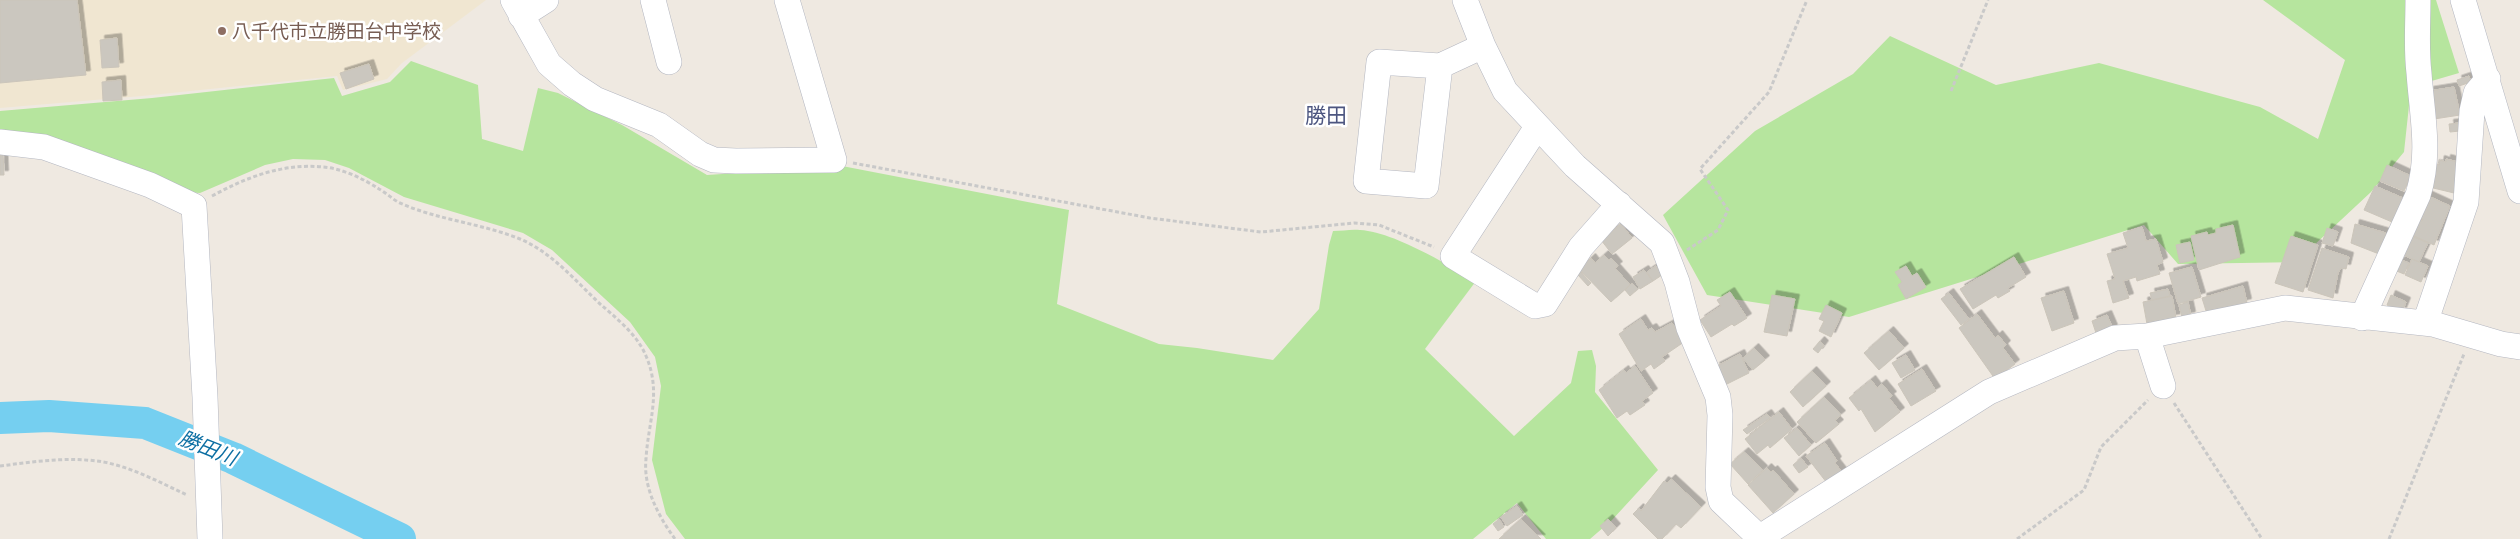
<svg xmlns="http://www.w3.org/2000/svg" width="2520" height="539" font-family="'PT Sans Narrow','Noto Sans JP',sans-serif">
	<defs>
		<filter id="shadow"><feDropShadow dx="4.5" dy="-4.5" stdDeviation="0" flood-color="#0004"/></filter>
	</defs>
	<rect width="100%" height="100%" fill="#efe9e1"/>
	<path fill="#f0e6d1" d="M0 0H486L402 63 387 79 343 90 337 76 142 96 0 108Z"/>
	<path fill="#b6e59e" d="M2263 0H2436L2459 73 2411 87 2404 152 2371 192 2296 262 2178 264 2144 225 1849 317 1707 295 1663 215 1755 131 1853 74 1890 36 1996 85 2099 63 2260 107 2318 139 2345 60Z
		M411 61 478 85 482 139 523 151 538 88 558 93 622 125 707 175 842 166 1069 210 1057 304 1159 344 1197 348 1273 360 1319 309 1329 245 1333 231C1342 231 1351 229 1360 230 1394 232 1446 264 1476 281L1425 349 1514 436 1571 383 1578 351 1592 350 1596 366 1595 392 1658 470 1612 520 1590 539H1546L1517 503 1473 539H685L666 514 652 460 661 386 655 357 630 322 552 250 523 233 404 197 349 168 325 160 293 159 265 165 200 193 185 192 0 133V111L152 98 334 78 342 96 390 82Z"/>
	<g fill="none" stroke-linecap="round" stroke-linejoin="round">
		<path stroke="#75cff0" stroke-width="32" d="M0 418 49 416 145 423 233 458 400 539"/>
	</g>
	<path fill="#cbc7bf" stroke="#cbc5ba" filter="url(#shadow)" d="M0 0H77L86 75 0 83Z
		M117 38 119 67 102 68 100 40Z
		M369 64 374 79 346 89 340 73Z
		M2469 76 2471 82 2459 86 2457 80Z
		M121 80 122 100 103 101 102 82Z
		M2454 87 2460 115 2434 119 2429 91Z
		M2460 123V131L2450 132 2449 124Z
		M0 151H3L4 175H0Z
		M2446 159 2462 163 2454 193 2429 187 2435 164 2439 165 2440 160 2446 162Z
		M2387 165 2411 176 2404 191 2380 181Z
		M2375 186 2403 198 2392 222 2364 210Z
		M2426 195 2450 206 2434 245 2412 235 2419 220 2422 221 2423 219 2416 215Z
		M1621 224 1632 238 1612 254 1601 240Z
		M2355 224 2386 233 2379 254 2351 243Z
		M2233 225 2240 257 2199 270 2191 236 2207 232 2208 235 2216 233V229Z
		M2142 227 2146 241 2156 239 2163 262 2157 265 2160 274 2137 281 2136 277 2123 281 2129 298 2113 303 2107 281 2115 279 2107 254 2128 248 2123 233Z
		M2327 228 2338 232 2333 246 2322 243Z
		M2409 235 2428 243 2419 262 2401 254Z
		M2291 236 2318 245 2303 292 2275 283Z
		M2190 242 2194 260 2180 263 2176 245Z
		M2322 248 2349 257 2346 269 2341 268 2338 273 2333 298 2308 290Z
		M1604 255 1609 260 1611 258 1618 266 1615 268 1630 285 1611 302 1579 269 1591 258 1595 263Z
		M2014 257 2026 277 2008 288 2010 291 1998 298 1996 295 1973 309 1960 289Z
		M2412 259 2428 266 2421 282 2405 275Z
		M2401 260 2409 263 2404 274 2394 270Z
		M1656 266 1662 275 1653 281 1647 272Z
		M1906 266 1912 276 1917 273 1926 287 1906 299 1898 285 1902 282 1895 272Z
		M2192 267 2201 297 2178 304 2169 273Z
		M1644 270 1653 281 1640 289 1633 277Z
		M1581 272 1591 283 1588 286 1578 275Z
		M1632 283 1638 289 1630 296 1625 290Z
		M2243 286 2247 303 2207 314 2202 298Z
		M2168 289 2170 296 2152 300 2150 293Z
		M2064 291 2074 323 2052 331 2041 298Z
		M1730 292 1747 318 1734 326 1732 324 1711 337 1700 320 1721 306 1717 300Z
		M1949 293 1969 319 1961 325 1941 299Z
		M1772 295 1795 299 1787 336 1764 332Z
		M2391 295 2406 302 2402 312 2387 305Z
		M2172 296 2176 318 2147 324 2143 302Z
		M2188 302 2191 316 2182 318 2179 305Z
		M1826 305 1842 313 1831 337 1819 331 1824 321 1819 319Z
		M1977 314 1995 338 1998 335 2006 345 2003 348 2015 364 1995 379 1959 328Z
		M2107 315 2113 329 2097 336 2092 321Z
		M1641 319 1648 330 1652 328 1655 332 1672 323 1684 342 1662 357 1665 361 1654 369 1651 364 1641 371 1619 334Z
		M1889 331 1904 348 1879 370 1864 353Z
		M1820 341 1824 345 1818 353 1813 349Z
		M1754 348 1765 360 1753 370 1743 358Z
		M1740 354 1749 373 1725 385 1715 367Z
		M1906 355 1915 370 1901 378 1892 363Z
		M1635 366 1653 393 1642 401 1645 405 1630 415 1627 411 1617 418 1599 390 1624 370 1626 373Z
		M1922 369 1936 391 1911 406 1898 384Z
		M1812 371 1826 386 1803 407 1790 392Z
		M1871 380 1877 388 1882 384 1892 396 1889 398 1900 412 1875 432 1861 409 1859 411 1849 398Z
		M1824 397 1841 415 1835 420 1839 424 1816 443 1797 422Z
		M1779 412 1792 429 1770 448 1768 445 1757 454 1745 439Z
		M1767 414 1770 418 1747 434 1743 430Z
		M1797 428 1811 445 1799 456 1784 438Z
		M1825 443 1837 461 1835 463 1842 472 1827 483 1806 456Z
		M1744 452 1763 470 1748 484 1730 464Z
		M1801 458 1808 467 1799 473 1793 465Z
		M1767 468 1771 472 1773 470 1794 494 1773 513 1748 485Z
		M1671 479 1701 507 1681 528 1676 524 1662 539H1658L1633 514 1639 508 1641 511 1664 481 1667 483Z
		M1517 506 1523 515 1507 526 1501 517Z
		M1499 519 1504 527 1498 531 1493 524Z
		M1521 519 1541 539H1499Z
		M1608 519 1616 528 1608 536 1600 526Z"/>
	<g fill="none" stroke-linecap="round" stroke-linejoin="round">
		<defs>
			<path id="minor" d="M513 0 549 64 572 84 595 99 659 125 700 154 714 160 736 161 834 160 787 0
				M653 0 669 62
				M1465 0 1483 46 1505 91 1575 166 1662 243 1677 282 1689 328 1718 397 1720 415 1718 487 1721 501 1761 539
				M2463 0 2520 191
				M521 16 546 0
				M1440 66 1426 186 1366 181 1379 62 1440 66 1483 46
				M1537 127 1453 256 1535 306 1545 304 1581 247 1619 204
				M0 142 44 147 150 185 194 206 205 397 210 539
				M2362 318 2418 195C2431 153 2422 116 2419 73 2416 49 2418 24 2418 0
				M2425 323 2466 202 2472 111 2476 93 2488 79
				M2147 336 2163 386
				M1757 539 1989 392 2115 338 2147 336 2285 308 2433 324 2501 344 2520 347"/>
		</defs>
		<use href="#minor" stroke="#b4b7c1" stroke-width="26"/>
		<path stroke="#c9c9c9" stroke-width="3" stroke-dasharray="4 2.5" stroke-linecap="butt" d="M1951 91 1988 0
			M853 163 1150 218 1261 232 1354 223 1379 225 1434 247
			M212 196C247 177 283 163 323 167 341 168 364 179 379 189 385 192 391 198 398 202 436 220 481 223 520 239 551 252 575 280 599 303 616 318 637 334 646 356 662 393 648 422 646 459 643 488 659 517 675 539
			M1687 250 1718 230 1728 210 1700 169 1769 92 1807 0
			M2174 403 2262 539
			M0 466C32 462 64 457 97 461 128 465 159 482 187 495
			M2017 539 2084 490 2101 447 2148 400
			M2389 539 2464 354"/>
		<use href="#minor" stroke="#fff" stroke-width="25"/>
	</g>
	<circle fill="#8d6e63" stroke="#fff" stroke-width="2" cx="222" cy="31" r="5"/>
	<g text-anchor="middle" dominant-baseline="central" stroke-width="5" stroke-linejoin="round" paint-order="stroke">
		<g font-size="19" fill="#785e54" stroke="#fff" text-anchor="start">
			<text x="232" y="31">八千代市立勝田台中学校</text>
		</g>
		<g font-size="20" font-style="italic" fill="#0d6fa3" stroke="#fff">
			<text transform="translate(208 448) rotate(22)">勝田川</text>
		</g>
		<g font-size="21" fill="#4d5680" stroke="#fff">
			<text x="1326" y="115">勝田</text>
		</g>
	</g>
</svg>
